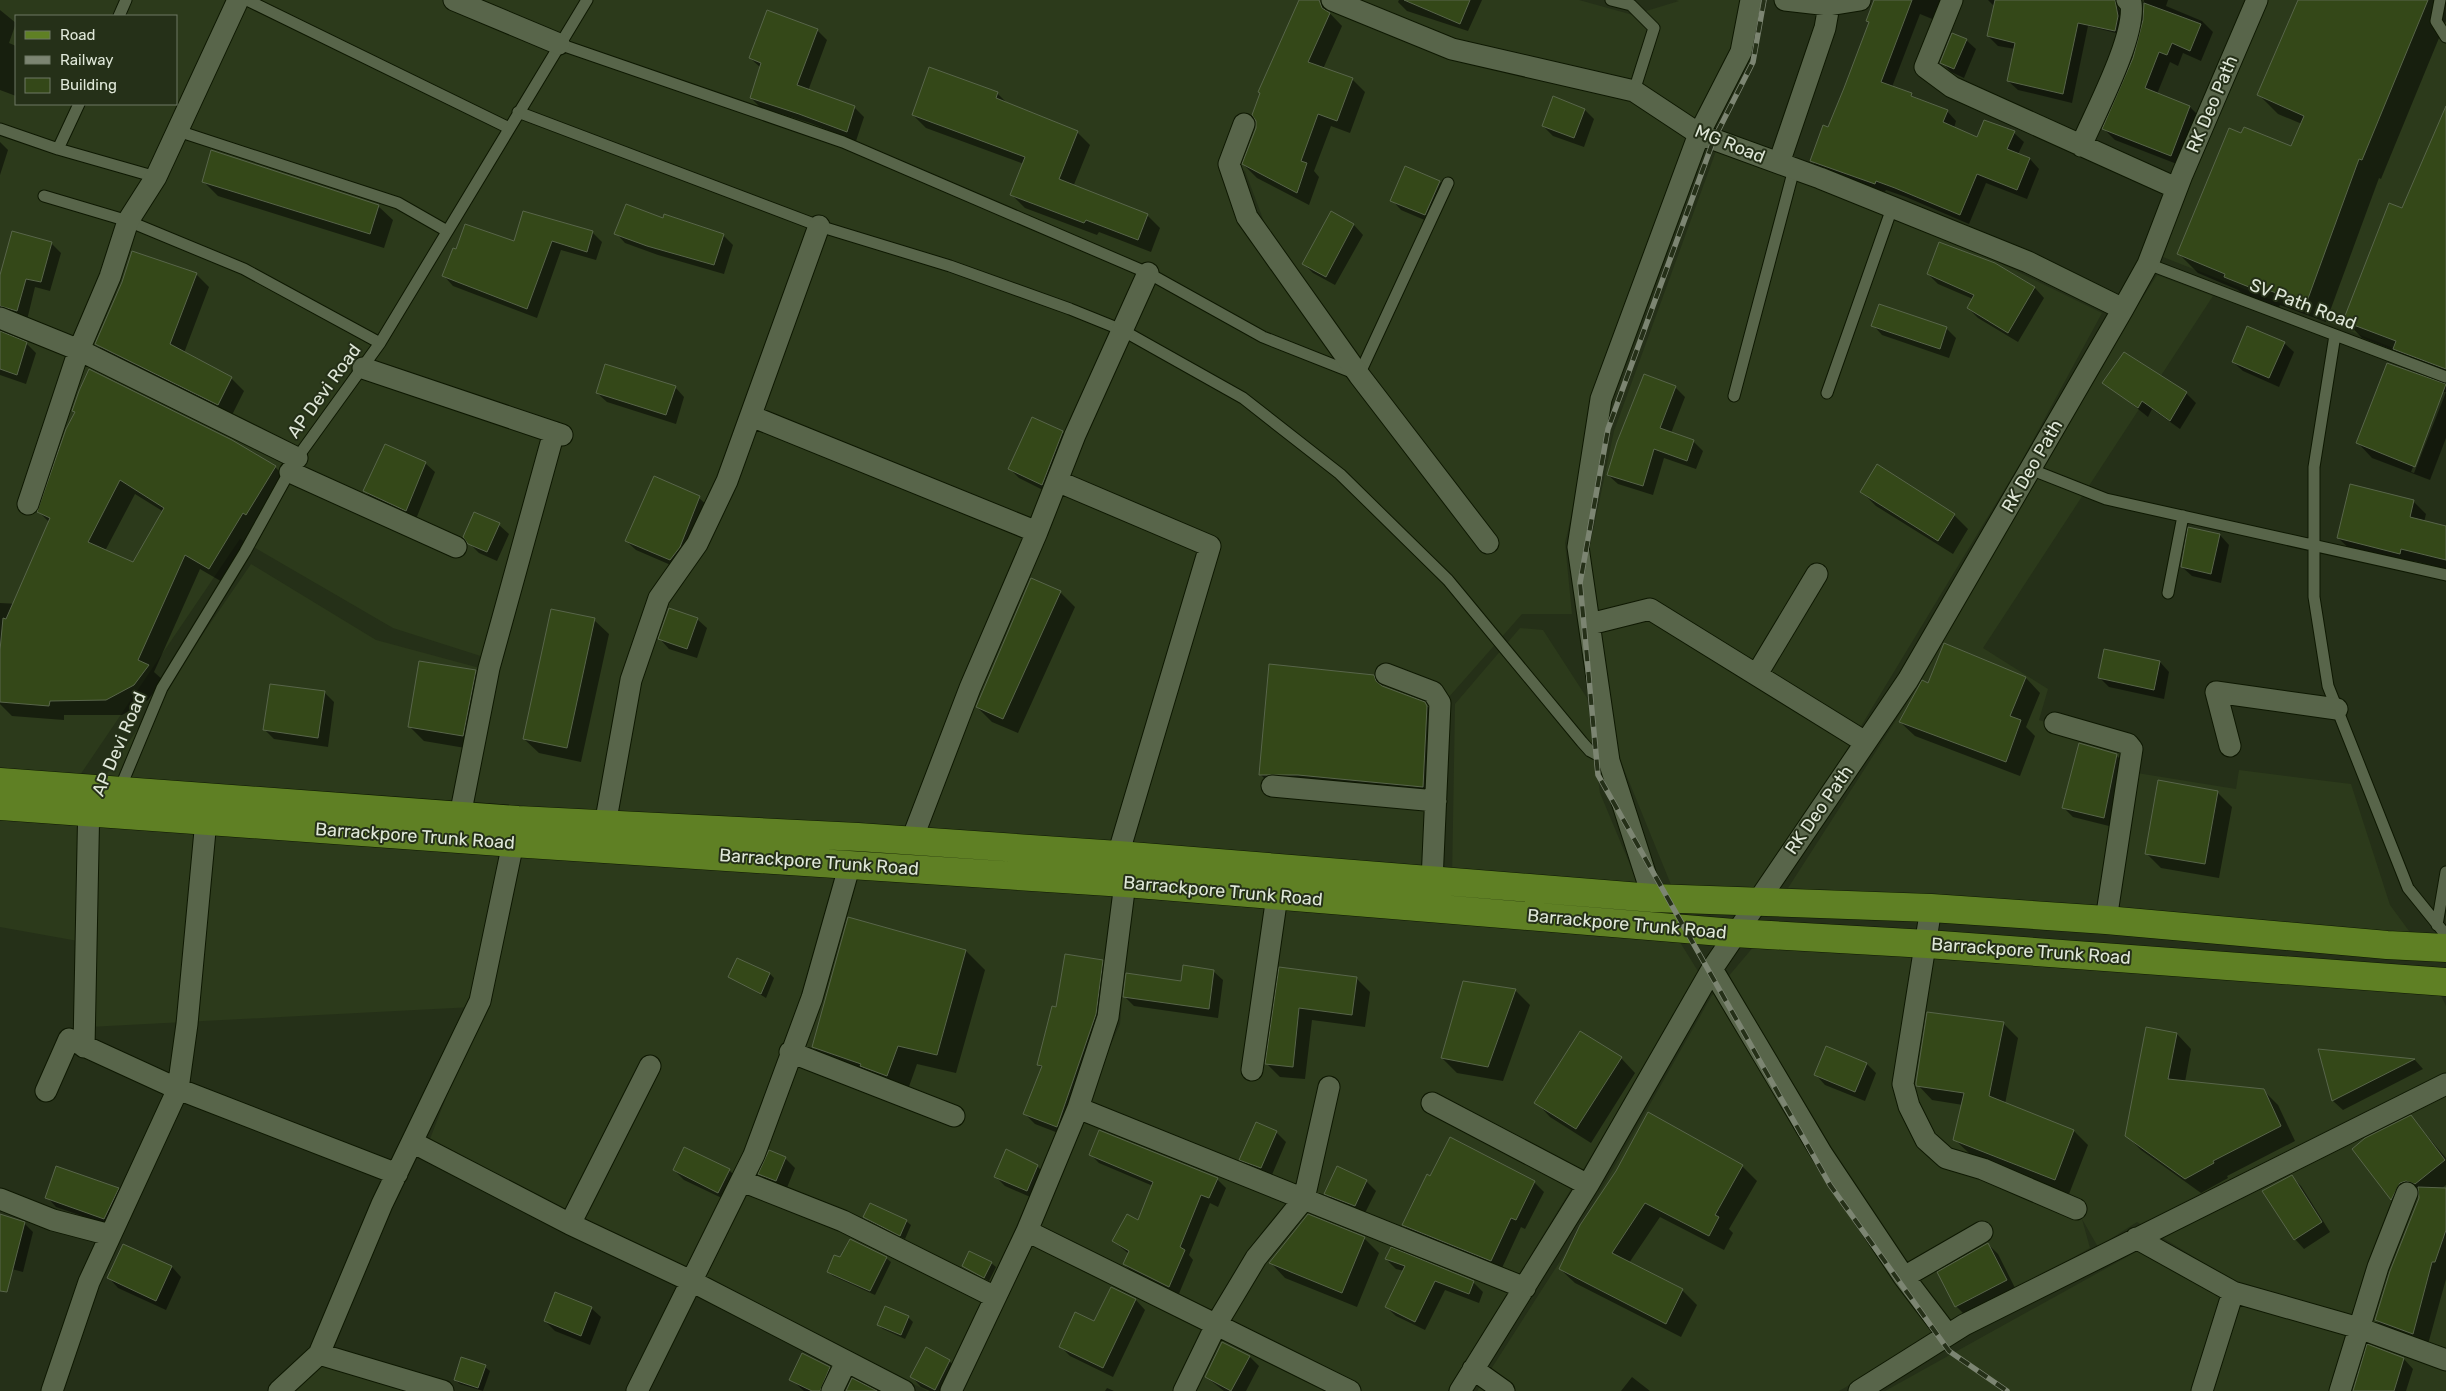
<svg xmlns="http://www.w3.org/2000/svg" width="2446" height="1391" font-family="Rubik,sans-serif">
	<rect width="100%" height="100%" fill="#253018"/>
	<path fill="#2c3a1b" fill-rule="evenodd" d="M0 0H1579L1633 15 1679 1 1676 0H1743L1735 50 1686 137 1612 339 1565 543 1572 614H1522L1441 706 1433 873 467 806 490 659 393 628 240 539 78 778 0 773ZM16 16H176V104H16ZM1218 161 1245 171 1266 227 1242 223Z
		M2268 0H2446V369L2158 255Z
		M1716 151 1802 180 1957 242 2102 313 2021 462 1754 903 1676 897 1617 752 1587 560 1614 431Z
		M2157 275 2213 296 1983 648 2048 689 2039 720 2128 748 2137 773 2236 789 2239 770 2351 784 2390 905 2420 946 1779 902 1907 703 2116 340Z
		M251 564 376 640 487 670 458 824 510 831 473 1007 89 1027 102 781Z
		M1520 628 1543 630 1587 698 1600 793 1641 891 1452 880 1455 704Z
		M0 792 81 796 78 941 0 927Z
		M524 833 846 848 813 970 760 1128 691 1271 428 1144 494 974Z
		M864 852 1117 874 1103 1021 1071 1100 945 1391H927L704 1279 785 1091Z
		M1133 873 1668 923 1701 976 1448 1391H958L1120 1024Z
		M1766 932 2431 975 2446 1006V1391H1885L2141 1249 2238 1284 2137 1222 2098 1247 2082 1219 2090 1248 1839 1391H1477L1564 1255 1711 997Z
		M322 1361 420 1391H290Z"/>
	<path fill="#0007" fill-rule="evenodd" d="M1300 0 1319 2 1342 26 1323 69 1352 79 1365 92 1350 133 1331 126 1314 171 1319 177 1309 205 1257 178 1244 165Z
		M1399 0H1482L1468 31 1407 11 1398 2Z
		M1876 0H1954L1942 23 1920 14 1892 87 1947 111 1956 121 1954 128 1977 138 2014 133 2024 142 2018 154 2030 159 2039 169 2027 199 1986 183 1969 224 1906 197 1886 190 1884 193 1821 170 1811 160 1829 128 1870 23Z
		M1988 0H2067L2085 25 2092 0 2114 1 2122 14 2120 34 2088 26 2072 103 2018 90 2008 81 2015 49 1998 46 1988 36 1994 6Z
		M2144 0H2168L2166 6 2202 21 2213 32 2201 61 2183 53 2178 66 2170 62 2157 94 2190 107 2201 118 2182 166 2115 140 2104 129 2126 80 2140 39Z
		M2298 0H2446V21L2381 179 2379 178 2326 322 2280 305 2278 309 2245 296 2238 290 2198 273 2179 254 2242 134 2292 147 2302 124 2278 114 2259 95Z
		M0 10 16 23 9 43 16 46V96L0 90Z
		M817 30 827 40 808 91 854 107 864 117 856 141 810 123 761 108 751 98 761 68 750 58Z
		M1966 40 1976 49 1964 78 1951 72 1942 62Z
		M997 93 1008 104 1077 132 1090 145 1073 187 1147 215 1160 228 1151 252 1099 232 1097 235 1025 208 1012 195 1024 164 926 128 913 115Z
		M1554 98 1585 110 1594 119 1584 147 1553 136 1543 126Z
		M2446 109V380L2412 366 2398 352 2362 338 2345 320 2403 210Z
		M0 142 8 150 0 175Z
		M1406 167 1440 182 1449 192 1434 224 1401 210 1392 200Z
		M203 181 378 206 393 220 384 248 218 196Z
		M1332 213 1354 225 1363 235 1335 285 1313 273 1304 264Z
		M663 220 723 235 733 245 724 274 658 255 625 243 616 233Z
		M592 232 602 242 596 260 561 250 537 318 453 286 444 276 515 243Z
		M51 243 61 253 50 291 35 287 27 320 0 319V280Z
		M1995 264 2035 288 2044 298 2018 342 1978 318 1968 308 1973 299 1938 284 1928 274Z
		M196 274 209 287 184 353 231 378 244 391 231 417 110 357 97 344 123 282Z
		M1873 325 1946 328 1956 338 1949 358 1882 335Z
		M0 333 26 343 36 353 26 384 0 375Z
		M2284 343 2294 352 2279 387 2243 371 2233 362Z
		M2125 353 2186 393 2196 403 2180 429 2152 409 2148 417 2104 382Z
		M2388 364 2446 385V438L2430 480 2372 458 2358 443ZM2443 392H2446L2414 473 2411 472Z
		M675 387 684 397 676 424 607 402 597 393Z
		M1675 387 1685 397 1671 433 1693 441 1703 451 1696 469 1664 458 1653 495 1618 484 1608 475Z
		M76 413 275 467 290 482 224 583 200 569 154 672 163 680 148 700 122 715H64V720L12 716 0 704V603L39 605 50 523 39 512ZM135 494 164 512 133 563 105 551Z
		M1062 432 1072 442 1051 494 1019 478 1009 468Z
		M425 463 435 472 416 519 374 501 365 491Z
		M1861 491 1954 515 1968 529 1953 554 1876 506Z
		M699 498 709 507 680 569 636 550 626 541Z
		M2413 501 2426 514 2424 522 2446 527V569L2414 561 2413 566 2351 550 2338 538Z
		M499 525 509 534 497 561 479 553 469 543Z
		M2189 529 2220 535 2229 545 2221 583 2192 576 2182 567Z
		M1060 592 1075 607 1018 733 992 722 977 707Z
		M697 619 707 628 697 658 669 649 660 639Z
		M594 620 609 634 581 762 539 753 524 739Z
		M1945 644 2026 678 2040 693 2026 727 2035 736 2020 776 1915 736 1900 722 1929 684Z
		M2160 662 2169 672 2164 699 2109 687 2100 678Z
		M475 671 490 686 477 750 424 741 409 726Z
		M1373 676 1386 689 1424 703 1439 718 1438 801 1275 789 1260 774Z
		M324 692 334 702 328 747 274 739 265 730Z
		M2116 755 2126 765 2113 827 2073 817 2063 807Z
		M2217 792 2232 807 2219 878 2161 868 2146 853Z
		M849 919 966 951 985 970 956 1073 917 1064 906 1095 832 1066 813 1047Z
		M1102 962 1112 971 1066 1136 1035 1124 1025 1114 1043 1069 1038 1065 1057 1008Z
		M1280 968 1357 979 1370 992 1365 1027 1312 1020 1305 1079 1280 1077 1267 1064Z
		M1213 971 1223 980 1218 1018 1134 1006 1124 996 1182 982Z
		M770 974 774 978 766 998 729 976Z
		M1515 990 1530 1005 1503 1081 1457 1073 1442 1058Z
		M2003 1023 2018 1038 2005 1104 2074 1131 2088 1145 2069 1194 1970 1154 1955 1140 1963 1105 1932 1100 1918 1085Z
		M2177 1034 2191 1049 2185 1082 2263 1090 2278 1105 2295 1141 2227 1176 2228 1178 2201 1193 2141 1150 2126 1135Z
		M2320 1051 2415 1060 2423 1069 2343 1110 2333 1101Z
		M1621 1058 1635 1073 1591 1143 1550 1117 1536 1102Z
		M1867 1064 1876 1073 1865 1101 1825 1085 1816 1075Z
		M2411 1117 2446 1158V1185L2441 1189H2446V1279L2427 1348 2391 1335 2376 1320 2420 1195 2414 1197 2406 1213 2392 1199 2354 1149Z
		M1276 1132 1286 1142 1271 1177 1251 1169 1241 1159Z
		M1090 1154 1217 1179 1226 1188 1218 1207 1210 1203 1189 1255 1193 1260 1178 1296 1133 1273 1124 1264 1129 1254 1113 1241 1139 1222 1153 1186 1099 1163Z
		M785 1158 795 1168 786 1190 770 1183 760 1174Z
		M1037 1166 1047 1176 1037 1200 1005 1186 996 1177Z
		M1742 1166 1757 1181 1729 1229 1733 1233 1724 1250 1660 1217 1629 1263 1682 1290 1697 1305 1681 1337 1575 1283 1560 1269 1617 1172Z
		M674 1170H729L739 1180 728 1201 684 1180Z
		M2292 1177 2301 1186 2330 1232 2304 1249 2295 1239Z
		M1366 1181 1376 1191 1364 1215 1336 1203 1326 1193Z
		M1534 1182 1544 1192 1525 1229 1521 1227 1501 1270 1413 1234 1403 1225Z
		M118 1189 128 1199 114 1227 56 1207 47 1197Z
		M0 1216 24 1223 33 1232 23 1272 0 1266Z
		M865 1217 906 1221 911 1225 905 1239 869 1221Z
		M1364 1238 1379 1253 1357 1307 1285 1278 1271 1263Z
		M1988 1244 1998 1254 2016 1290 1966 1316 1956 1306 1939 1273Z
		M123 1245 172 1267 181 1277 166 1310 118 1288 109 1278Z
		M886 1258 891 1262 875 1295 833 1276 828 1272 841 1259Z
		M1386 1259 1473 1282 1483 1292 1479 1303 1445 1290 1425 1330 1396 1316 1386 1307 1404 1271 1396 1269Z
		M991 1263 996 1267 989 1281 963 1266Z
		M1112 1288 1136 1300 1145 1310 1113 1377 1070 1356 1060 1346 1095 1322Z
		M591 1308 601 1317 590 1345 555 1331 545 1321Z
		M908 1317 913 1322 905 1339 883 1329 878 1325Z
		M1250 1357 1259 1366 1246 1391H1224L1206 1377Z
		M2404 1359 2413 1369 2406 1391H2354Z
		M949 1361 959 1370 948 1391H930L921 1387 912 1377Z
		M485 1367 490 1371 483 1391 460 1384 455 1380Z
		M829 1368 839 1377 832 1391H804L791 1379Z
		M1632 1377 1650 1391H1621Z
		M1107 1388 1114 1391H1105Z"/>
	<path fill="#344818" stroke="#58654a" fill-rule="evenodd" d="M1299 0H1319L1322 8 1330 13 1308 62 1353 78 1337 121 1318 114 1301 161 1307 163 1297 193 1242 164 1256 128V121L1252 115 1260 93 1258 92Z
		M1404 0H1470L1460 24Z
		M1874 0H1912L1881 82 1912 93 1911 96 1948 110 1943 122 1977 137 1984 120 2015 131 2007 149 2030 158 2017 190 1977 174 1960 215 1895 188 1876 181 1875 184 1810 161 1823 125 1828 127 1844 88 1869 22 1866 21Z
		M1995 0H2115L2118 16 2115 31 2078 23 2063 94 2007 81 2015 43 1987 36Z
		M2298 0H2428L2362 160 2359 159 2306 304 2260 287 2259 291 2224 277 2225 274 2177 254 2229 128 2241 133 2244 127 2291 146 2304 116 2257 95Z
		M2144 3 2201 24 2190 51 2172 43 2167 55 2159 52 2145 88 2190 106 2171 156 2102 129 2133 58 2143 20Z
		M767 10 818 29 797 85 855 106 847 132 799 114 750 98 761 63 749 58Z
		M1952 33 1967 39 1954 69 1940 63Z
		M929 67 998 92 996 98 1078 131 1059 179 1148 214 1138 240 1086 220 1084 223 1010 195 1025 157 912 115Z
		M1553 96 1585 109 1574 138 1542 126Z
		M2446 106V369L2393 349 2396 341 2343 321 2389 203 2402 208Z
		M211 150 379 205 370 234 202 182Z
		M1405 166 1440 181 1425 215 1390 201Z
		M626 204 663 218 664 214 724 234 714 265 647 246 614 234Z
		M523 211 593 231 587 252 552 241 527 309 442 276 453 248 456 249 465 224 514 241Z
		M1331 211 1354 224 1326 277 1302 264Z
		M12 231 52 242 41 282 26 279 17 311 0 306V275Z
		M1939 242 1995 263 2035 287 2008 333 1967 308 1974 295 1927 274Z
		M132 251 197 273 170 344 232 377 218 405 95 344 122 282Z
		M1879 304 1947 327 1940 349 1871 326Z
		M2247 326 2285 342 2269 378 2232 362Z
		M0 331 27 342 17 375 0 369Z
		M2124 352 2187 392 2170 421 2142 401 2138 408 2102 383Z
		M2387 363 2446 384 2415 467 2356 443Z
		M605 364 676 386 666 415 596 393Z
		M89 369 232 440 276 466 246 515 243 513 209 569 185 555 138 660 149 665 134 685 106 700 50 701 49 706 0 702V650L3 618 6 619 50 518 37 512 66 429 75 412 72 411 79 391ZM120 480 164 508 133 562 88 542Z
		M1644 374 1676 386 1660 428 1694 440 1687 461 1654 449 1643 486 1607 475 1617 442Z
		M1032 417 1063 431 1042 485 1008 469Z
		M385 444 426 462 406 511 363 491Z
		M1877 464 1955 514 1938 541 1860 492Z
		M654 476 700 496 680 547 670 560 625 541Z
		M2350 484 2414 500 2410 517 2446 526V560L2401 549 2400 554 2337 538Z
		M474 512 500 523 487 552 468 544 463 537Z
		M2188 527 2220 534 2211 574 2181 567Z
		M1031 578 1061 591 1003 719 976 707Z
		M669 608 698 618 687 649 658 639Z
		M551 609 595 618 567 748 523 739Z
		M1944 643 2026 677 2010 716 2021 720 2006 762 1899 722 1922 680 1928 683Z
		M2104 649 2160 661 2154 690 2098 678Z
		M419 661 476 670 463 736 408 727Z
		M1269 664 1374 675 1376 681 1382 686 1425 702 1427 706 1423 787 1298 775H1259Z
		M270 684 325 691 318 738 263 730Z
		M2079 743 2117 754 2104 818 2062 808Z
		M2158 780 2218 791 2205 864 2145 854Z
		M848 917 966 950 937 1055 898 1046 887 1076 860 1066 861 1064 812 1047Z
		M1065 954 1103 960 1096 1014 1057 1127 1023 1114 1042 1066 1037 1065 1052 1006 1056 1007Z
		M737 958 770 973 761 994 728 977Z
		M1183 965 1214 970 1209 1009 1123 997 1126 973 1181 981Z
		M1279 967 1357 977 1352 1015 1299 1008 1293 1067 1265 1064Z
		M1463 981 1516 989 1488 1067 1441 1058Z
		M1927 1012 2004 1022 1989 1096 2074 1130 2055 1180 1953 1140 1964 1093 1916 1086V1083Z
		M2146 1027 2177 1033 2168 1079 2264 1089 2281 1126 2213 1161 2214 1163 2185 1179 2125 1136Z
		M1580 1031 1622 1057 1576 1129 1534 1103Z
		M1826 1046 1867 1063 1855 1092 1814 1075Z
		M2318 1049 2415 1059 2332 1101Z
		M1648 1112 1743 1165 1715 1215 1719 1217 1709 1236 1645 1203 1612 1253 1683 1289 1666 1324 1559 1269 1580 1225 1616 1171Z
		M2411 1115 2445 1160 2415 1184 2406 1181 2400 1183 2391 1200 2352 1149 2365 1138Z
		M1256 1122 1277 1131 1261 1168 1239 1160Z
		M1099 1130 1218 1178 1209 1198 1201 1195 1180 1247 1185 1250 1169 1287 1123 1264 1129 1251 1112 1241 1127 1214 1138 1220 1153 1182 1089 1155Z
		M1450 1137 1535 1181 1516 1220 1511 1218 1491 1261 1402 1225 1427 1174 1430 1176Z
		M684 1147 730 1169 718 1193 673 1170Z
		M1006 1149 1038 1165 1027 1191 994 1177Z
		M769 1150 786 1157 776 1181 758 1174Z
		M56 1166 119 1188 104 1219 45 1198Z
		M1337 1166 1367 1180 1355 1206 1324 1194Z
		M2292 1175 2322 1222 2294 1240 2262 1191Z
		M2418 1187 2446 1188V1230L2435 1262H2432L2413 1334 2375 1320 2390 1271 2419 1198Z
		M870 1203 907 1220 900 1236 863 1217Z
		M0 1214 25 1222 7 1292 0 1291Z
		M1308 1214 1365 1237 1342 1293 1269 1263Z
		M850 1239 887 1257 870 1291 827 1272 834 1255 840 1257Z
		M1988 1243 2007 1280 1955 1307 1937 1272Z
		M123 1244 172 1266 156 1301 107 1278Z
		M1391 1247 1474 1281 1469 1294 1435 1281 1415 1322 1385 1307 1405 1266 1385 1259Z
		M969 1251 992 1262 984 1278 962 1266Z
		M1111 1287 1136 1299 1103 1368 1059 1347 1075 1312 1094 1321Z
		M555 1292 592 1307 581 1336 544 1321Z
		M885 1306 909 1316 901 1335 877 1325Z
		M1222 1342 1250 1356 1231 1391 1205 1377Z
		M2367 1344 2404 1358 2394 1391H2353Z
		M926 1347 950 1360 935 1390 910 1377Z
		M802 1353 830 1367 820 1391H812L789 1380Z
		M461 1357 486 1365 478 1388 454 1380Z
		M852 1378 877 1391H846Z"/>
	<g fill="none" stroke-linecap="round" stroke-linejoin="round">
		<defs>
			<path id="lane" d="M247 0 509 128
				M1611 0 1631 5 1654 28 1634 91
				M2440 0 2436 21 2446 37
				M119 16 126 0
				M559 44 843 142 1148 273 1263 337 1359 375 1448 183
				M518 112 819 226 950 266 1070 309 1122 330 1243 398 1340 474 1448 580 1582 742 1590 751 1609 761
				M0 129 58 149 156 177
				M178 131 398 203 447 231
				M58 149 79 104
				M44 196 128 221 244 269 380 343
				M2148 264 2446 377
				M2335 335 2314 467V597L2328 686 2408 888 2446 935
				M1827 393 1892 208
				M1734 396 1794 169
				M2030 469 2106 499 2446 575
				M2168 593 2183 516
				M119 791 162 688 245 552 297 458 380 343 587 0
				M2437 925 2446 872"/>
			<path id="street" d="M454 0 559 44
				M1332 0 1452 49 1634 91 1699 134 1820 178 2028 262 2123 309
				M1785 0 1829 5 1860 0
				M1952 0 1925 67 1952 87 2176 188
				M1244 124 1229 164 1247 217 1359 375 1488 543
				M2081 146C2095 113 2136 37 2131 3L2127 0
				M1779 163 1825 28 1830 0
				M0 318 79 350 297 458
				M363 368 562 435
				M751 416 1037 532
				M290 472 456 547
				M1057 481 1210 546 1118 855
				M28 504 79 350 110 277 128 221 156 177 238 0
				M1590 624 1650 609 1865 742
				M1386 674 1433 692 1440 703 1432 881
				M1757 674 1817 574
				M2055 723 2128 744 2132 749 2106 920
				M2230 746 2216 692 2337 709
				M1272 786 1436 801
				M460 816 489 668 554 432
				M605 825 631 680 659 598 697 544 727 481 819 226
				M911 842 970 688 1037 532 1075 435 1148 273
				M1653 898 1609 761 1578 547 1601 399 1699 134 1741 52 1751 0
				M1931 908 1903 1084 1909 1106 1926 1140 1946 1158 1983 1169 2076 1209
				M1712 969 1822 1154 1904 1277 1948 1335
				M84 1047 89 797
				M790 1052 954 1116
				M1252 1070 1277 896
				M46 1091 69 1039 178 1089 397 1174
				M1432 1103 1588 1185
				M1078 1108 1525 1288
				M412 1142 570 1224 693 1282 904 1391
				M742 1181 843 1221 995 1297
				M0 1199 53 1220 110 1235
				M570 1224 650 1066
				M1027 1231 1350 1391
				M2136 1238 2233 1292 2359 1328 2446 1360
				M1904 1277 1982 1232
				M319 1354 443 1391
				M1473 1369 1504 1391
				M52 1391 89 1282 178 1089 187 1024 206 820
				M279 1391 319 1354 382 1204 480 1001 513 843
				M637 1391 754 1155 812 998 850 864
				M832 1391 846 1362
				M951 1391 1027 1231 1078 1108 1108 1017 1125 883
				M1184 1391 1217 1323 1256 1258 1304 1199 1329 1087
				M1460 1391 1588 1185 1712 969 1908 680 2123 309 2148 264 2182 175 2257 0
				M1859 1391 1964 1325 2446 1084
				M2202 1391 2233 1292
				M2340 1391 2378 1267 2407 1193"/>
			<path id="primary" d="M0 782 518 820 858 837 1118 855 1653 898 1931 908 2106 920 2387 945 2446 948
				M0 806 513 843 1125 883 1734 933 1927 944 2446 982"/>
		</defs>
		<use href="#lane" stroke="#0e1802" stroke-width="13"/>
		<use href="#street" stroke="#0e1802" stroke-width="23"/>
		<use href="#primary" stroke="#0e1802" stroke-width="29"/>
		<use href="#lane" stroke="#58654a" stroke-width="11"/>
		<use href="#street" stroke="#58654a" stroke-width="21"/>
		<use href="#primary" stroke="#5f8024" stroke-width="28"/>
		<defs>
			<path id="rail" d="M1764 0 1753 62 1714 139 1608 429 1580 583 1598 775 1830 1185 1949 1351 2007 1391"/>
		</defs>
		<use href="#rail" stroke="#7c8572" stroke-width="5.5"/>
		<use href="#rail" stroke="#253018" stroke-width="4" stroke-dasharray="11" stroke-linecap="butt"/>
	</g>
	<g text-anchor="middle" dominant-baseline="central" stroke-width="4" stroke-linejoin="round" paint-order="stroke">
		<g font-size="18" fill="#dfe7d8" stroke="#253018">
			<text transform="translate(2212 104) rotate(-67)">RK Deo Path</text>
			<text transform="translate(1730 144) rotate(22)">MG Road</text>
			<text transform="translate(2303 304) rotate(21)">SV Path Road</text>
			<text transform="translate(324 391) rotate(-54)">AP Devi Road</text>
			<text transform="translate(2032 466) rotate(-60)">RK Deo Path</text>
			<text transform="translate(119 744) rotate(-67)">AP Devi Road</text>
			<text transform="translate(1819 810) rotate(-55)">RK Deo Path</text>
			<text transform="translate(415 836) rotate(4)">Barrackpore Trunk Road</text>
			<text transform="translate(819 862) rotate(4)">Barrackpore Trunk Road</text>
			<text transform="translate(1223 891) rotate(5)">Barrackpore Trunk Road</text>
			<text transform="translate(1627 924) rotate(5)">Barrackpore Trunk Road</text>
			<text transform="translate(2031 951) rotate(4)">Barrackpore Trunk Road</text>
		</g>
	</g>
	<rect x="15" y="15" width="162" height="90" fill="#253018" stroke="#6f7965"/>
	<rect x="25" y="31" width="25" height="8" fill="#5f8024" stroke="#6f7965"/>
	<text x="60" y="40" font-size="15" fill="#dfe7d8">Road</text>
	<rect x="25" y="56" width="25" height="8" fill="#7c8572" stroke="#6f7965"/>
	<text x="60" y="65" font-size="15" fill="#dfe7d8">Railway</text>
	<rect x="25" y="78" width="25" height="15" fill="#344818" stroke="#6f7965"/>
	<text x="60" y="90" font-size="15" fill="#dfe7d8">Building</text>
</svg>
